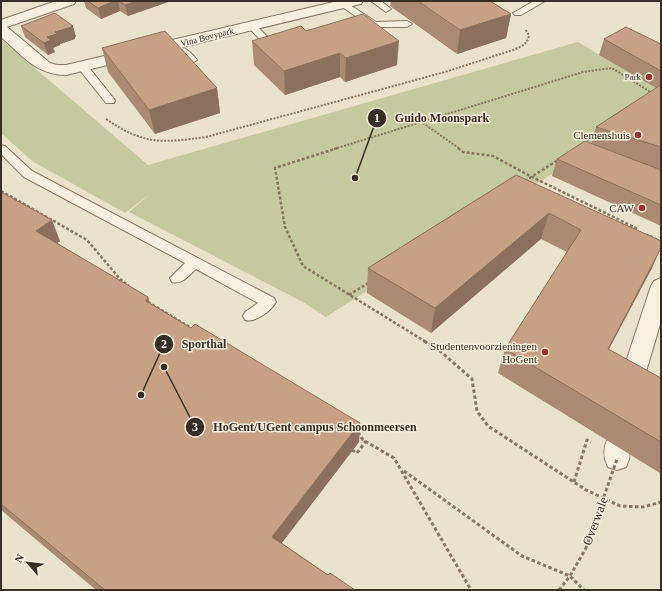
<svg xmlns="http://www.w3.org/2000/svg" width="662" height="591" font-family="'Times New Roman',serif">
	<rect width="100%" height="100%" fill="#ebe2cb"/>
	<path fill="#c4c9a0" d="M1 39 148 165 578 42 661 91 579 158 514 197 326 317 303 302 129 212 150 194 125 213 32 161 1 133Z"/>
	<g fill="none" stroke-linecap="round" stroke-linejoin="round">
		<defs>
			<path id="service" d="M344 1 376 22 407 21 412 24 407 27H371L341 6 340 4 341 2Z
				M371 1H381L391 9 386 12Z
				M534 1H545L521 15H515L513 13Z
				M252 23 255 24 279 49 281 51 279 53H273L249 28 247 26Z
				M166 44C179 43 189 49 197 60L192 63 189 62 174 50 163 49 161 47 163 45Z
				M83 64 87 65 114 99 115 101 114 103H106L79 69 78 67 79 65Z
				M1 145 5 146 32 171 274 298 276 302C271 311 255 323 245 320L243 316 245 312 258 303 196 269C189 275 182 285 172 282L170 278 185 263 24 177 1 154Z"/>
			<path id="pedestrian" d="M661 278V321L640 392 636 399 628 402 620 399 616 392 651 286 654 281Z
				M617 435 626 438C631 448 631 457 626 467L617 470 608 467C603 457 603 448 608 438Z"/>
			<path id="minor" d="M338 1H363L361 4 356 5 66 75C36 75 22 55 1 37V25L6 26 50 63 57 65H66Z"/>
			<path id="tertiary" d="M56 1H76L74 4 1 29V20Z"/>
		</defs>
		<use href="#service" stroke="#877661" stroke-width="2"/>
		<use href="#pedestrian" stroke="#877661" stroke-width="2"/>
		<use href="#minor" stroke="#877661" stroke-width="2"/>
		<use href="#tertiary" stroke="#877661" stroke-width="2"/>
		<path stroke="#877661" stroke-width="2" stroke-dasharray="2 1.5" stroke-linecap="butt" d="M106 119C144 145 162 143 206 137L445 72 513 50C521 47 528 44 529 35L525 29
			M423 123 460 149
			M584 143 595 136
			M334 149 583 72 612 68 652 93"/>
		<path stroke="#877661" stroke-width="2.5" stroke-dasharray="3 2" stroke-linecap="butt" d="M338 148 275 168 285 227 303 266 426 342
			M458 148 463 152 493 156 532 177 636 228 634 232
			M525 181 558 160
			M1 191 87 240 120 279 129 286
			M646 237 648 235 661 242
			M349 295 370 282
			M148 302 193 329"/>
		<path stroke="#877661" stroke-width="3" stroke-dasharray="3.5 2.5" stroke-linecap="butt" d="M424 341 440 351 472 379 477 411 488 426 586 490 620 506 643 507 661 502
			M358 432 363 440 394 458 471 590
			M352 450 357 453 366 441
			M404 471 522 556 570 576 584 590
			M574 482 587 440 591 442
			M559 590 570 576 586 548"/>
		<use href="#service" fill="#f7f0de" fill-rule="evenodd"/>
		<use href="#pedestrian" fill="#f7f0de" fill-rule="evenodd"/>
		<use href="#minor" fill="#f7f0de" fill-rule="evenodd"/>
		<use href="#tertiary" fill="#f7f0de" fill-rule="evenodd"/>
		<path stroke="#877661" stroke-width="3" stroke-dasharray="3.5 2.5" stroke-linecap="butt" d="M586 548 617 459"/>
	</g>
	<path fill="#aa8a72" d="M84 1H168V2L128 16 120 11 101 19 86 8Z
		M391 1H490L511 14 506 38 457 54 390 6Z
		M21 26 76 37H75V39L60 44V45L53 48 55 52 48 55 25 37Z
		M306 31 397 65 345 82 340 77 285 95 254 65 252 41Z
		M604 39 661 44V226L552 176 557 159 591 144 596 127 656 88 599 55Z
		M102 48 217 88 220 113 155 134 108 72Z
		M516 175 652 268 609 349 661 378V472L660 473 498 373 505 349 567 252 541 239 431 333 367 293 368 268Z
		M1 192 60 241 57 243 148 297 150 303 191 328 360 423 359 442 282 543 328 575 355 590H96L1 510Z"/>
	<path fill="#8b715d" d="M114 1H118L120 11 101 19 98 8Z
		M137 1H168V2L128 16 125 5Z
		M511 14 506 38 457 54 460 30Z
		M71 26H73L76 37H75V39L60 44V45L53 48 55 52 48 55 44 43 47 37 55 32Z
		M399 41 397 65 345 82 346 58Z
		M340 53V77L285 95 284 71Z
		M217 88 220 113 155 134 149 110Z
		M549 213 541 239 431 333 435 308Z
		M52 220 60 241 45 252 36 231Z
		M661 248 652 268 596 373 608 349Z
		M148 297 154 318 146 301Z
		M360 423 359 442 274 553 272 537Z"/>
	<path fill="#c6a185" stroke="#8b715d" d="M88 1H114L98 8Z
		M119 1H137L125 5Z
		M418 1H490L511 14 460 30Z
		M55 13 73 26H71L72 27 55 32 57 34 47 37 51 40 44 43 21 26Z
		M363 14 399 41 346 58 340 53 284 71 252 41 301 26 306 31Z
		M626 27 661 44V71L604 39Z
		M165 31 217 88 149 110 102 48Z
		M659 86 661 87V147L596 127Z
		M585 141 661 170V205L557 159Z
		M516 175 661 241V248L608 349 661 378V442L505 349 581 230 549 213 435 308 368 268Z
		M1 192 52 220 36 231 148 297 146 301 191 328 195 324 360 423 272 537 328 575 330 573 355 590H105L1 504Z"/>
	<g fill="#913636" stroke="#f3ecda" stroke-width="1.5">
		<circle cx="649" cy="77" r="4"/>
		<circle cx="638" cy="135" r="4"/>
		<circle cx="642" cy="208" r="4"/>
		<circle cx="545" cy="352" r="4"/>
	</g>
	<g text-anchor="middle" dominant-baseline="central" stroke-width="3" stroke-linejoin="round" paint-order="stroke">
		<g font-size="9" fill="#392e23" stroke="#f3ecda">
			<text transform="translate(207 37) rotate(-14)">Vina Bovypark</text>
		</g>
		<g font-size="9" fill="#392e23" stroke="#f3ecda" text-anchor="end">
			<text x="641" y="77">Park</text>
		</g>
		<g font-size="11" fill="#392e23" stroke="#f3ecda" text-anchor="end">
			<text x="630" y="135">Clemenshuis</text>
			<text x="634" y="208">CAW</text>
			<text x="537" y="346">Studentenvoorzieningen<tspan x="537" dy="13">HoGent</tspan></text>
		</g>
		<g font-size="13" fill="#392e23" stroke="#f3ecda">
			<text transform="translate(595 521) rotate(-70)">Overwale</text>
		</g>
	</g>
	<path fill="none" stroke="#392e23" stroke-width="1.5" d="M355 178L377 118M141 395L164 344M164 367L195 427"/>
	<g fill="#392e23" stroke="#f3ecda" stroke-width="1.5">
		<circle cx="355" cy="178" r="4"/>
		<circle cx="141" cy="395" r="4"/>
		<circle cx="164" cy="367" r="4"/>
		<circle cx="377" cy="118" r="10"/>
		<circle cx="164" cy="344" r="10"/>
		<circle cx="195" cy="427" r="10"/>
	</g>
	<g font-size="12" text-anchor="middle" font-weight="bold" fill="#fff">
		<text x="377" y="122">1</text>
		<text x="164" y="348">2</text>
		<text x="195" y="431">3</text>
	</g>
	<g font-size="12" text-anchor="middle" font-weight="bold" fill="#392e23" stroke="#f3ecda" stroke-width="3" stroke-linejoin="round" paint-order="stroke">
		<text x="442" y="122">Guido Moonspark</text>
		<text x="204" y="348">Sporthal</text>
		<text x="315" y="431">HoGent/UGent campus Schoonmeersen</text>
	</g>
	<rect width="662" height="591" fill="none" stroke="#392e23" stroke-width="4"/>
	<g transform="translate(28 563) rotate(298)" stroke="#f3ecda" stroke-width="3" paint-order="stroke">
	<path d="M0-3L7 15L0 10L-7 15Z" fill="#392e23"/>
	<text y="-6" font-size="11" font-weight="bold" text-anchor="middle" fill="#392e23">N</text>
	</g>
</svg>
